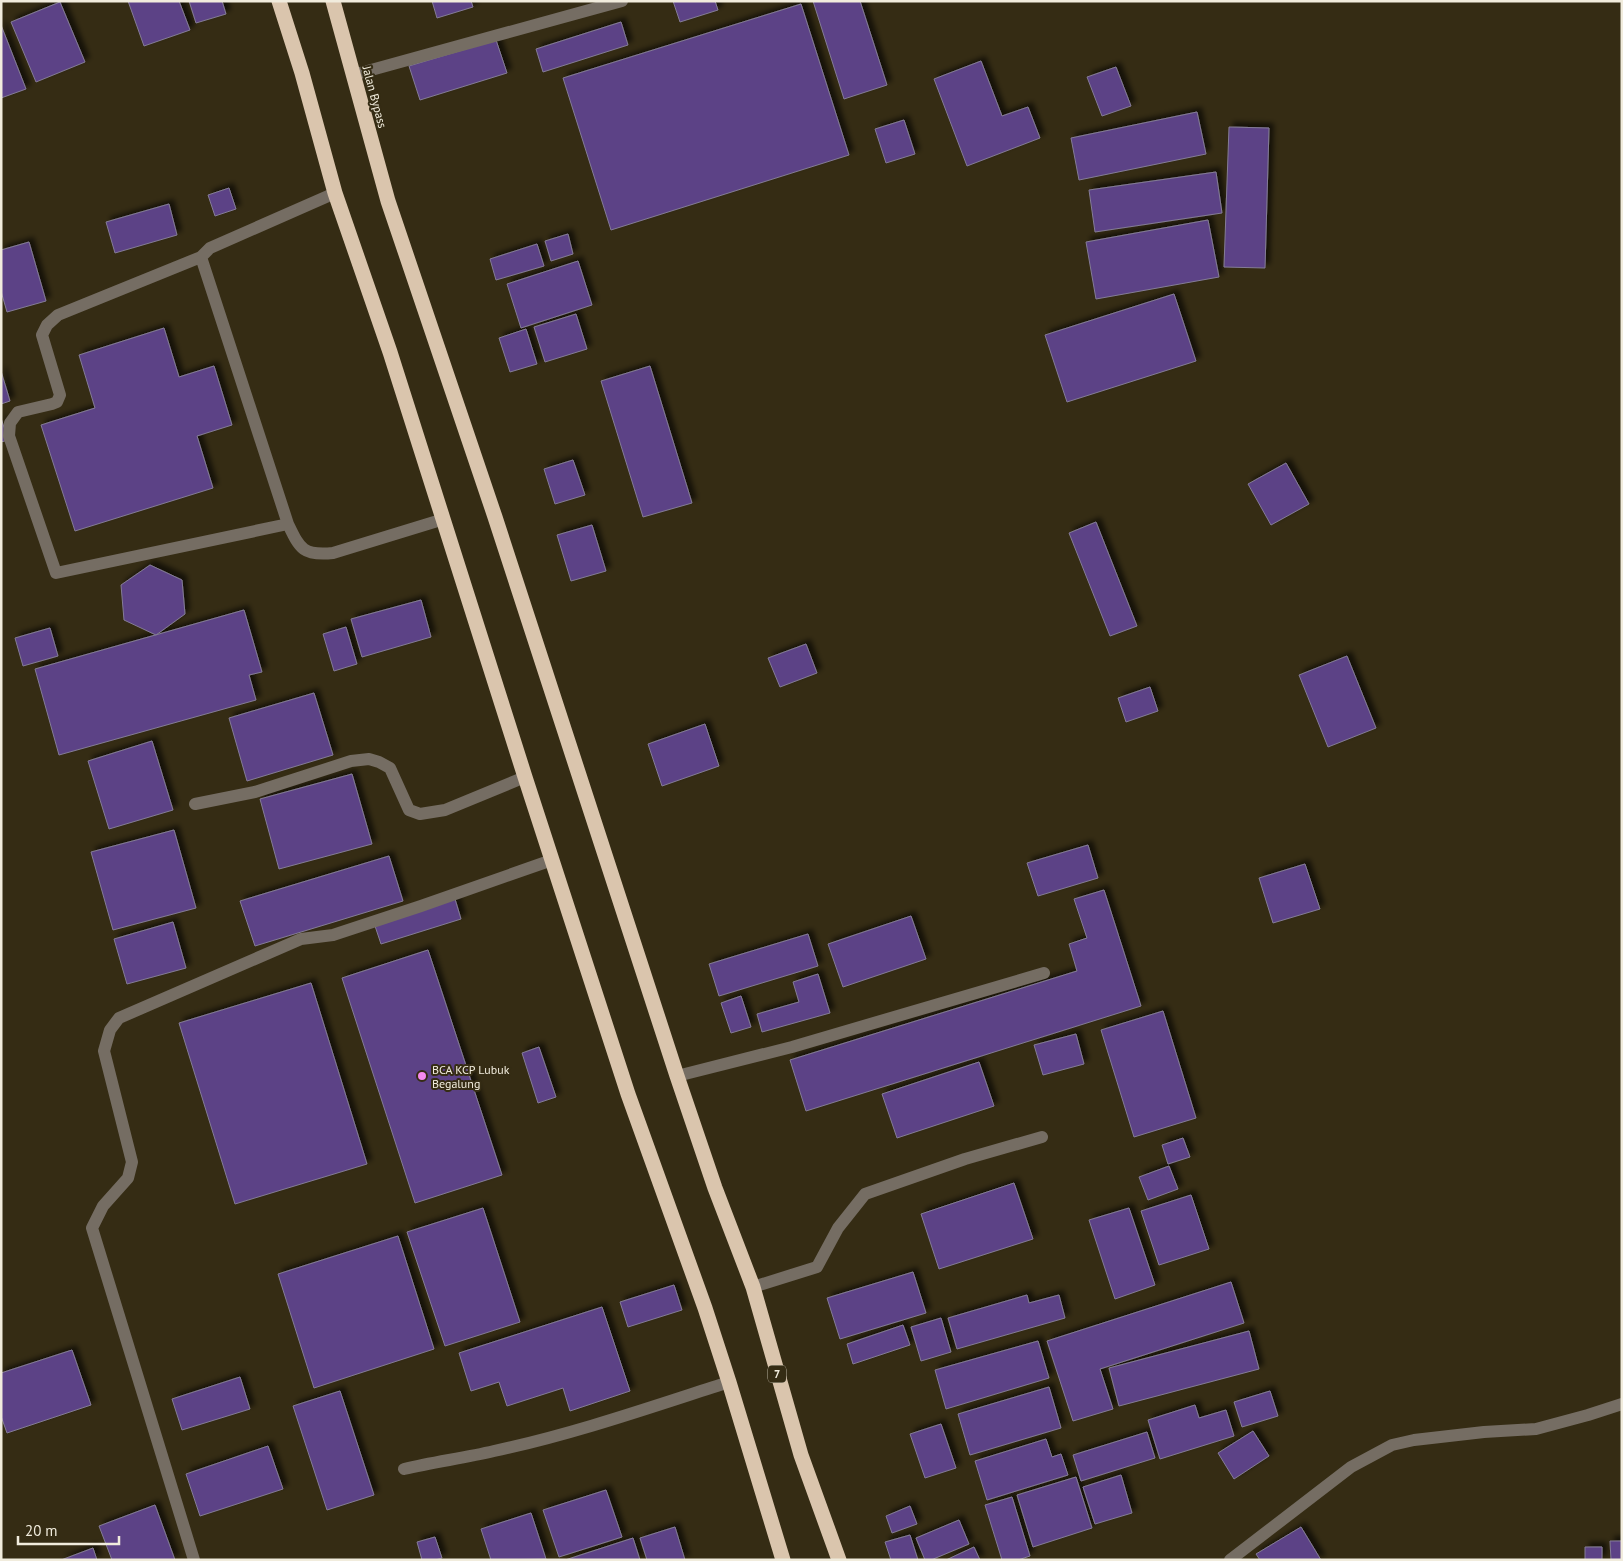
<svg xmlns="http://www.w3.org/2000/svg" width="1623" height="1561" font-family="'PT Sans',sans-serif">
	<defs>
		<filter id="shadow"><feDropShadow dx="4.5" dy="-4.5" stdDeviation="2.5" flood-color="#0009"/></filter>
	</defs>
	<rect width="100%" height="100%" fill="#352c14"/>
	<path fill="#5b4286" stroke="#847c96" filter="url(#shadow)" d="M128 1H179L190 30 144 46Z
		M189 1H222L226 14 196 23Z
		M432 1H471L473 7 437 18Z
		M673 1H715L718 10 680 22Z
		M813 1H860L887 85 844 99Z
		M60 2 85 62 36 82 11 22Z
		M801 4 849 155 611 230 563 78Z
		M621 22 628 45 543 72 536 49Z
		M1 25 26 89 1 98Z
		M496 40 507 73 420 100 409 66Z
		M981 61 1002 116 1028 107 1040 138 967 166 934 79Z
		M1116 67 1131 106 1102 116 1087 77Z
		M1197 112 1206 154 1079 180 1071 138Z
		M904 120 915 154 886 163 875 129Z
		M1229 127 1269 128 1265 268 1224 267Z
		M1216 172 1222 213 1095 232 1089 190Z
		M229 188 236 209 215 216 208 195Z
		M169 204 177 235 115 253 106 222Z
		M1208 220 1219 277 1096 299 1086 242Z
		M568 234 573 254 551 261 545 241Z
		M29 242 46 301 7 312 1 291V250Z
		M537 244 544 266 496 280 490 259Z
		M578 261 592 305 521 328 507 284Z
		M1174 294 1196 361 1067 402 1045 335Z
		M576 314 587 349 545 362 534 327Z
		M164 328 179 377 214 366 232 425 197 436 213 488 75 531 41 425 95 408 79 355Z
		M526 329 537 364 510 372 499 338Z
		M650 366 692 503 643 517 601 381Z
		M1 371 10 401 1 404Z
		M1 418 8 440 1 442Z
		M573 460 585 495 555 504 544 469Z
		M1286 463 1309 504 1271 525 1248 484Z
		M1096 522 1137 626 1110 636 1069 533Z
		M592 525 606 571 571 581 557 535Z
		M150 565 182 580 185 614 156 635 124 620 121 585Z
		M421 600 431 637 362 657 351 619Z
		M244 610 262 672 249 675 256 700 59 755 35 669Z
		M346 627 357 664 334 671 323 634Z
		M50 628 58 656 23 666 15 638Z
		M806 644 817 673 780 687 768 658Z
		M1347 656 1376 728 1328 747 1299 675Z
		M1150 687 1158 711 1126 722 1118 698Z
		M314 693 333 755 247 781 229 718Z
		M705 724 719 766 662 786 648 744Z
		M152 741 173 810 109 829 88 761Z
		M352 774 372 844 279 869 260 799Z
		M174 830 196 908 113 930 91 852Z
		M1088 845 1098 878 1038 896 1027 863Z
		M389 856 403 901 255 946 240 901Z
		M1305 864 1320 909 1273 923 1259 878Z
		M1104 890 1141 1006 806 1111 790 1060 1077 971 1069 944 1087 938 1074 899Z
		M455 899 461 919 381 944 374 923Z
		M911 916 926 959 843 987 828 944Z
		M173 922 186 968 127 984 114 939Z
		M808 934 818 966 719 996 709 964Z
		M428 950 502 1175 415 1203 342 978Z
		M818 974 830 1013 762 1032 757 1014 799 1002 793 982Z
		M311 983 367 1164 235 1204 179 1023Z
		M741 996 751 1027 731 1033 721 1003Z
		M1163 1011 1196 1118 1134 1137 1101 1030Z
		M1076 1034 1084 1064 1043 1075 1034 1045Z
		M539 1047 556 1097 538 1103 522 1053Z
		M979 1062 994 1106 897 1138 882 1094Z
		M1183 1138 1190 1157 1168 1164 1162 1145Z
		M1169 1166 1178 1189 1148 1200 1139 1177Z
		M1014 1183 1033 1239 939 1269 921 1214Z
		M1191 1195 1209 1249 1159 1265 1141 1211Z
		M483 1208 520 1322 445 1346 407 1232Z
		M1129 1208 1155 1285 1115 1299 1089 1220Z
		M398 1236 434 1349 314 1388 278 1274Z
		M913 1272 926 1313 840 1339 827 1298Z
		M1231 1282 1244 1323 1100 1369 1113 1409 1073 1421 1047 1341Z
		M674 1285 682 1310 628 1327 620 1302Z
		M1027 1295 1029 1303 1059 1295 1065 1318 957 1349 948 1318Z
		M602 1307 630 1391 570 1411 563 1388 507 1406 499 1382 471 1391 459 1353Z
		M941 1318 951 1352 921 1361 911 1327Z
		M903 1325 910 1345 853 1364 847 1344Z
		M1249 1331 1259 1369 1119 1406 1109 1368Z
		M1038 1341 1049 1378 946 1409 935 1370Z
		M72 1350 91 1405 7 1433 1 1416V1373Z
		M240 1377 250 1409 182 1430 172 1399Z
		M1049 1387 1061 1428 970 1455 958 1414Z
		M340 1391 374 1495 327 1510 293 1406Z
		M1270 1391 1278 1416 1242 1427 1234 1402Z
		M1195 1405 1199 1418 1226 1410 1234 1436 1160 1459 1148 1420Z
		M941 1424 956 1468 925 1478 910 1434Z
		M1253 1431 1269 1456 1234 1479 1218 1453Z
		M1147 1432 1155 1458 1081 1481 1073 1455Z
		M1046 1439 1052 1457 1061 1454 1068 1475 987 1500 975 1461Z
		M268 1446 283 1489 200 1516 186 1474Z
		M1121 1475 1132 1513 1095 1524 1083 1487Z
		M1076 1477 1092 1528 1033 1547 1017 1495Z
		M606 1490 622 1537 559 1557 543 1510Z
		M1012 1497 1030 1556 1018 1560H1002L985 1505Z
		M155 1505 175 1560H112L99 1526Z
		M910 1506 917 1524 892 1533 886 1516Z
		M531 1513 546 1559 491 1560 481 1529Z
		M959 1520 969 1544 931 1560H925L916 1538Z
		M675 1527 685 1560H647L640 1538Z
		M1301 1527 1321 1560H1260L1256 1554Z
		M910 1535 918 1560H891L885 1542Z
		M435 1537 442 1558 435 1560H422L417 1542Z
		M633 1538 640 1560H565Z
		M1610 1541H1622V1560H1611Z
		M974 1547 980 1560H946Z
		M1585 1547H1602V1560H1585Z
		M93 1548 97 1560H61Z"/>
	<g fill="none" stroke-linecap="round" stroke-linejoin="round">
		<path stroke="#756d63" stroke-width="12" d="M335 193 210 248 201 257 288 524C300 549 303 556 333 553L444 519
			M201 257 58 315 47 325 42 335 60 395 57 402 52 404 18 412 10 423 9 436 56 573 288 524
			M195 804 255 792 351 761 369 759 379 762 390 768 409 810 420 814 445 810 525 777
			M677 1076 792 1047 1044 973
			M753 1287 817 1267 838 1228 865 1194 965 1159 1042 1137
			M404 1469C434 1462 464 1458 494 1451 574 1434 651 1407 729 1382"/>
		<path stroke="#756d63" stroke-width="12" d="M353 75 622 1
			M194 1560 92 1228 103 1206 128 1178 132 1162 104 1051 110 1030 119 1018 301 939 333 935 421 906 552 860
			M1230 1560 1351 1467 1392 1445 1414 1440 1484 1432 1536 1429 1588 1415 1622 1404"/>
		<path stroke="#dac5ad" stroke-width="15" d="M279 1 302 73 335 193 390 352 525 777 628 1094 705 1308 729 1382 783 1560
			M333 1 388 201 495 517 677 1076 715 1188 753 1287 801 1455 839 1560"/>
	</g>
	<circle fill="#f589ef" stroke="#352c14" stroke-width="2" cx="422" cy="1076" r="5"/>
	<g text-anchor="middle" dominant-baseline="central" stroke-width="4" stroke-linejoin="round" paint-order="stroke">
		<rect fill="#352c14" stroke="#b9b2a1" stroke-width="1" x="768" y="1365.5" width="18" height="17" rx="4"/>
		<g font-size="11" font-weight="bold" fill="#f1ecdd">
			<text x="777" y="1374">7</text>
		</g>
		<g font-size="12" fill="#f1ecdd" stroke="#352c14">
			<text transform="translate(375 97) rotate(75)">Jalan Bypass</text>
		</g>
		<g font-size="12" fill="#f1ecdd" stroke="#352c14" text-anchor="start">
			<text x="432" y="1069">BCA KCP Lubuk<tspan x="432" dy="14">Begalung</tspan></text>
		</g>
	</g>
	<rect width="1623" height="1561" fill="none" stroke="#f1ecdd" stroke-width="5"/>
	<path d="M18 1536v8h101v-8" fill="none" stroke="#f1ecdd" stroke-width="2.5"/>
	<text x="25" y="1536" font-size="15" fill="#f1ecdd" stroke="#352c14" stroke-width="4" paint-order="stroke">20 m</text>
</svg>
